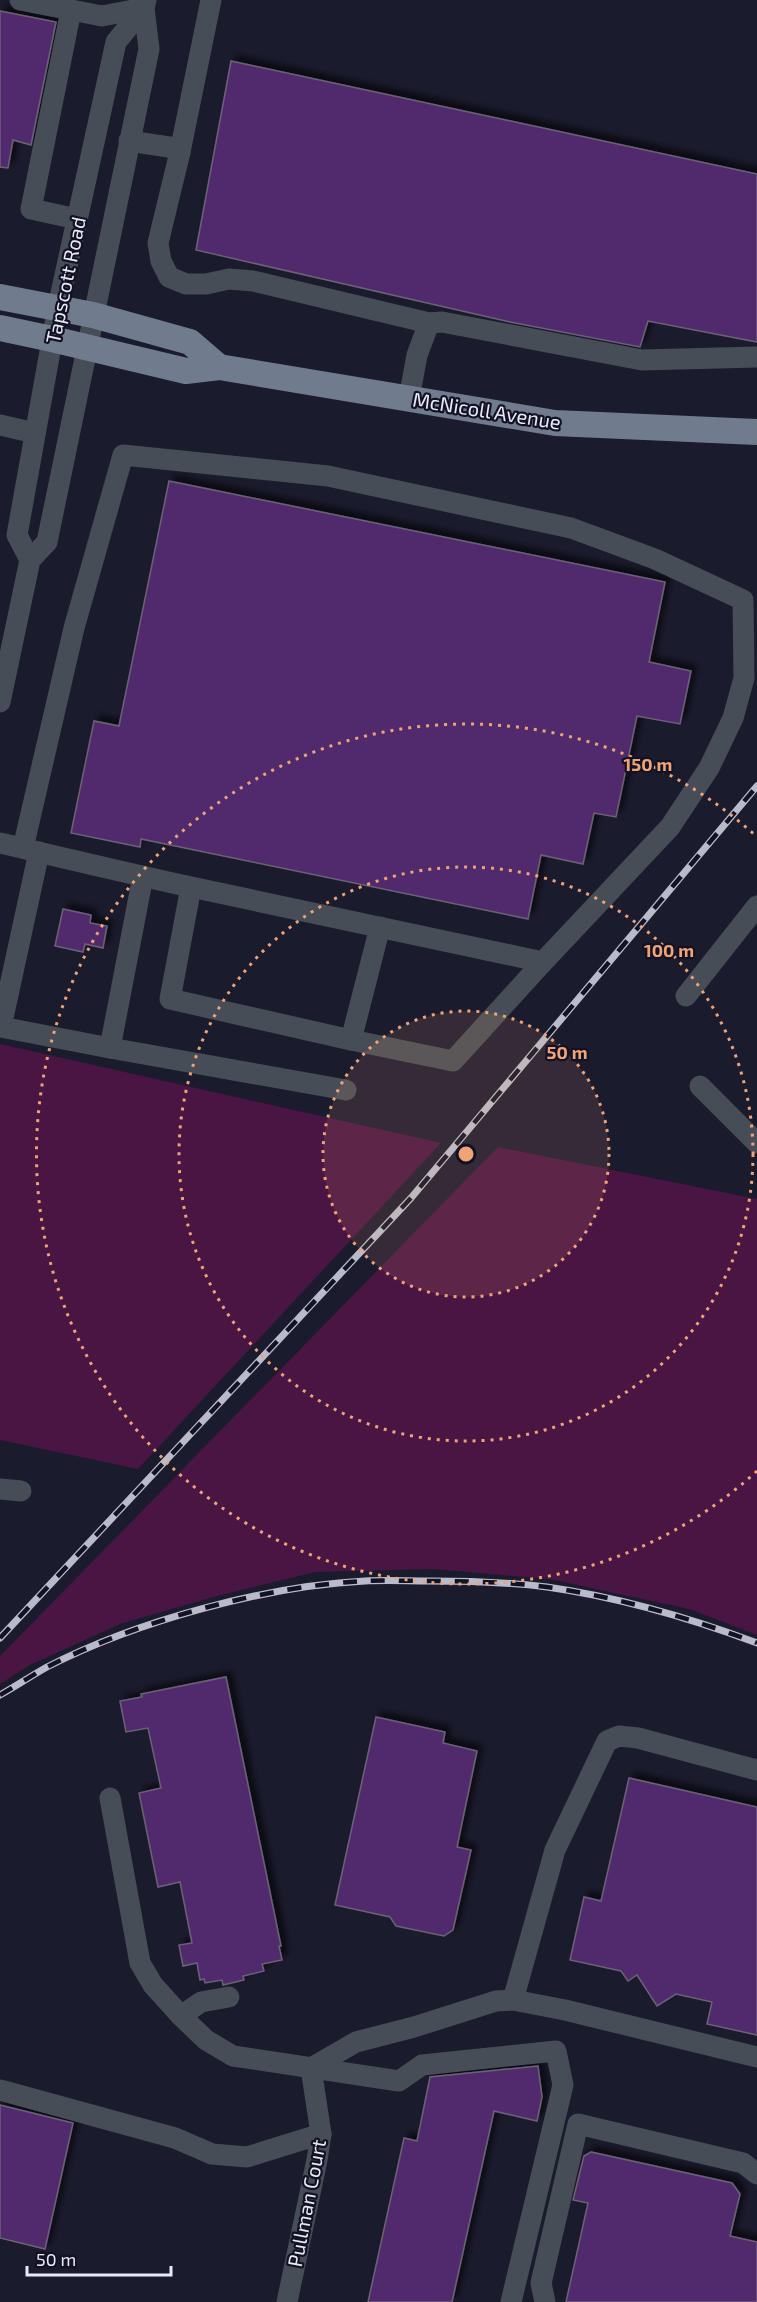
<svg xmlns="http://www.w3.org/2000/svg" width="757" height="2302" viewBox="0 0 757 2302" font-family="'Exo 2',sans-serif">
	<style>
		.green { fill: #491542 }
		.building { fill: #512b6d; stroke: #6c6177; stroke-width: 1.5; filter: url(#shadow) }
		.lines { fill: none; stroke-linecap: round; stroke-linejoin: round }
		.minor { stroke: #474d56; stroke-width: 21 }
		.major { stroke: #707c8e; stroke-width: 26 }
		.rail-casing { stroke: #babbca; stroke-width: 7 }
		.rail { stroke: #121224; stroke-width: 4.5; stroke-dasharray: 14; stroke-linecap: butt }
		.ring { fill: none; stroke: #efa377; stroke-width: 3; stroke-dasharray: 3 6 }
		.labels { text-anchor: middle; dominant-baseline: central; stroke-width: 4.5; stroke-linejoin: round; paint-order: stroke }
		.street-label { font-size: 20px; fill: #e9eaf8; stroke: #121224 }
		.centre { fill: #efa377; stroke: #121224; stroke-width: 3 }
		.ring-label { font-size: 18px; text-anchor: middle; font-weight: bold; fill: #efa377; stroke: #121224; stroke-width: 4.5; stroke-linejoin: round; paint-order: stroke }
	</style>
	<defs>
		<filter id="shadow"><feDropShadow dx="5.5" dy="-5.5" stdDeviation="3" flood-color="#0009"/></filter>
	</defs>
	<rect width="100%" height="100%" fill="#1b1b2e"/>
	<!-- green -->
	<g class="green">
		<path d="M0,1044L441,1143L138,1469L0,1440Z"/>
		<path d="M498,1147L757,1199V1635L689,1609L549,1579L433,1569L315,1572L217,1596L120,1624L30,1665L0,1684V1656Z"/>
	</g>
	<!-- building -->
	<g class="building">
		<path d="M0,11L56,22L31,145L13,140L8,168L0,167Z"/>
		<path d="M231,61L757,174V342L648,321L640,347L510,322L196,250Z"/>
		<path d="M169,481L665,582L649,662L691,671L680,724L637,716L616,817L594,813L583,864L541,855L528,919L141,839L140,847L71,833L94,721L119,726Z"/>
		<path d="M63,909L91,915L90,923L107,926L103,948L85,944L83,952L55,946Z"/>
		<path d="M226,1677L281,1946H279L282,1960L262,1964L264,1971L243,1976L244,1980L223,1985L222,1980L205,1983L204,1979L200,1980L197,1963L183,1966L179,1945L192,1943L180,1882L158,1887L139,1793L161,1788L148,1728L126,1732L120,1701L142,1697L141,1694Z"/>
		<path d="M376,1717L445,1732L443,1743L477,1751L457,1847L471,1850L453,1930L444,1936L396,1926L390,1917L335,1905Z"/>
		<path d="M629,1778L757,1807V2035L707,2024L712,2002L676,1994L657,2006L637,1975L628,1981L621,1971L570,1960L584,1897L601,1901Z"/>
		<path d="M538,2066L542,2097L537,2121L494,2111L452,2302H368L404,2138L417,2141L430,2077Z"/>
		<path d="M0,2105L73,2123L45,2249L0,2238Z"/>
		<path d="M591,2152L732,2183L740,2194L730,2236L757,2242V2302H566L588,2203L573,2200L584,2156Z"/>
	</g>
	<g class="lines">
		<!-- minor -->
		<g class="minor">
			<path d="M20,0L102,16L144,8"/>
			<path d="M71,10L31,209L77,219"/>
			<path d="M129,141L169,147L180,152L211,0"/>
			<path d="M180,152L158,243L161,261L169,277L186,284H206L229,279L253,281L429,323"/>
			<path d="M409,399L417,355L429,323L442,322L642,360L757,357"/>
			<path d="M0,425L35,433"/>
			<path d="M30,560L17,535L58,307L116,42L144,8"/>
			<path d="M0,702L30,560L47,542L149,49L144,8L146,0"/>
			<path d="M0,843C64,858 127,873 191,887L543,962L670,827L709,768L733,718L744,678L743,600L655,559L571,528L328,476L123,455L74,628L23,848"/>
			<path d="M39,852L1,1027L110,1048L143,876"/>
			<path d="M191,887L170,999L351,1040"/>
			<path d="M380,927L351,1040L453,1061L543,962"/>
			<path d="M686,996L757,906"/>
			<path d="M110,1048L346,1090"/>
			<path d="M700,1086L757,1143"/>
			<path d="M0,1489L21,1491"/>
			<path d="M110,1798L140,1963L153,1985L181,2016L206,2040L233,2056L399,2081L422,2065L556,2051L563,2085L511,2302"/>
			<path d="M513,2000L555,1850L607,1741L619,1736L638,1738L757,1770"/>
			<path d="M181,2016L201,2002L229,1997"/>
			<path d="M311,2068L356,2042L414,2027L496,2001L513,2000L565,2010L757,2057"/>
			<path d="M0,2090L175,2138L212,2154L247,2157L321,2134"/>
			<path d="M287,2302L317,2160L321,2134L311,2068"/>
			<path d="M545,2302L541,2283L578,2124L743,2163L757,2174"/>
		</g>
		<!-- major -->
		<g class="major">
			<path d="M0,297L93,315L190,342L219,367"/>
			<path d="M0,328L52,339L186,371L219,367L555,423L757,432"/>
		</g>
		<defs>
			<g id="rail">
				<path d="M0,1638L411,1198L757,786"/>
				<path d="M0,1695C16,1686 31,1676 47,1667C137,1621 265,1586 365,1581C386,1580 408,1581 429,1581C468,1581 507,1582 547,1587C618,1597 690,1618 757,1643"/>
			</g>
		</defs>
		<!-- rail casing -->
		<use href="#rail" class="rail-casing"/>
		<!-- rail -->
		<use href="#rail" class="rail"/>
	</g>
	<!-- distance rings -->
	<circle cx="466" cy="1154" r="143" fill="#efa377" fill-opacity=".12"/>
	<g class="ring">
		<circle cx="466" cy="1154" r="143"/>
		<circle cx="466" cy="1154" r="287"/>
		<path d="M757 1471A430 430 0 1 1 757 837"/>
	</g>
	<g class="labels">
		<!-- street labels -->
		<g class="street-label">
			<text transform="translate(65 280) rotate(-78)">Tapscott Road</text>
			<text transform="translate(487 410) rotate(9)">McNicoll Avenue</text>
			<text transform="translate(306 2203) rotate(-79)">Pullman Court</text>
		</g>
	</g>
	<circle cx="466" cy="1154" r="9" class="centre"/>
	<g class="ring-label">
		<text x="648" y="771">150 m</text>
		<text x="669" y="957">100 m</text>
		<text x="567" y="1059">50 m</text>
	</g>
	<!-- scale -->
	<path d="M27 2266v9h144v-9" fill="none" stroke="#e9eaf8" stroke-width="3"/>
	<text x="36" y="2266" font-size="18" fill="#e9eaf8" stroke="#121224" stroke-width="4.5" paint-order="stroke">50 m</text>
</svg>
